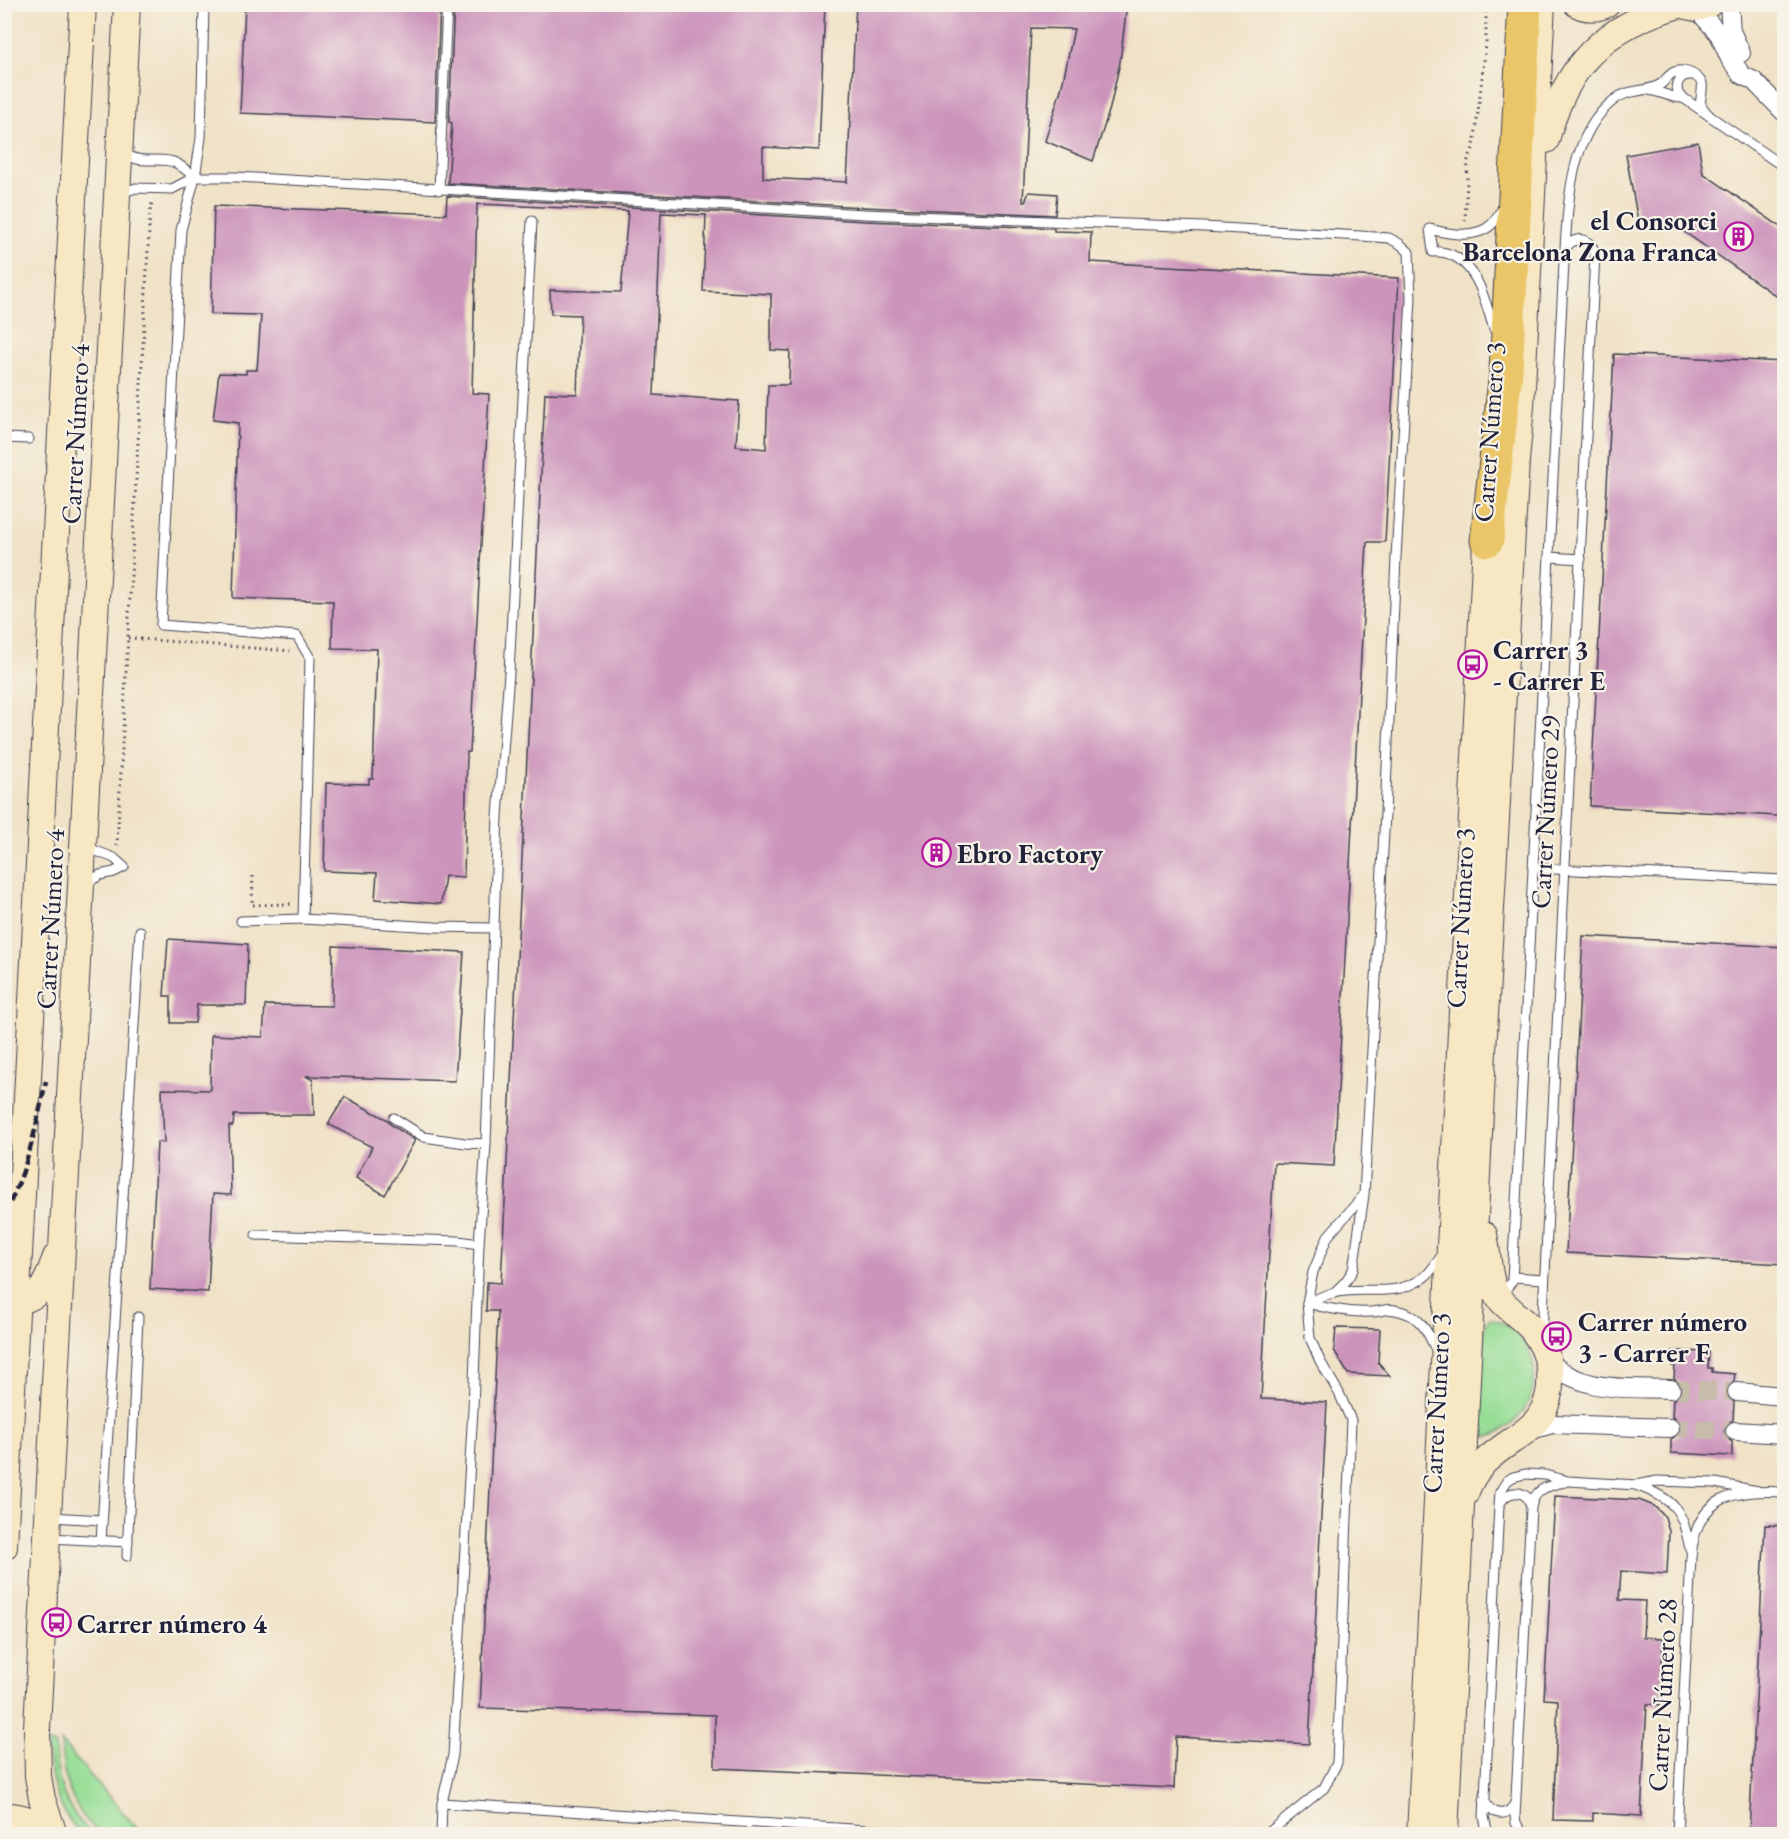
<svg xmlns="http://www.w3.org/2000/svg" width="1789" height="1839" viewBox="0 0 1789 1839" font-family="'EB Garamond',serif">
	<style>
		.green { fill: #99de97; stroke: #5e8069; stroke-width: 1.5 }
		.building { fill: #cc94bb; fill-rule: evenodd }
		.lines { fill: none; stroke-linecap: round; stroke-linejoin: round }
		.street-tunnel { stroke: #c7bcaa; stroke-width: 18; stroke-dasharray: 18 9; stroke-linecap: butt }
		.lane-casing { stroke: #413f50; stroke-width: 11 }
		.street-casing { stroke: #413f50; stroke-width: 20 }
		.secondary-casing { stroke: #413f50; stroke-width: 28 }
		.highway-casing { stroke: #413f50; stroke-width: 35 }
		.path { stroke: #413f50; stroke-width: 3; stroke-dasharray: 1.5 4.5; stroke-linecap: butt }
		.lane { stroke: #fff; stroke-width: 9 }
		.street { stroke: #fff; stroke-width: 18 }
		.secondary { stroke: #f7e8c3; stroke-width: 26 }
		.highway { stroke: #ebc669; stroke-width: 33 }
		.rail { stroke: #22223b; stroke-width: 4.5; stroke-dasharray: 9 4.5; stroke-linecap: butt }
		.labels { text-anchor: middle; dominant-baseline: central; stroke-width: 4.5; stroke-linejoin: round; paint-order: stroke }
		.poi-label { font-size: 27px; font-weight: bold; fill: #22223b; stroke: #f7f3e8; text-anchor: start }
		.street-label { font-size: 27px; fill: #22223b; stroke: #f7f3e8 }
	</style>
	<rect width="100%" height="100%" fill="#f7f3e8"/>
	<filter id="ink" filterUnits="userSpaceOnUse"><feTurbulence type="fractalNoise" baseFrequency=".0167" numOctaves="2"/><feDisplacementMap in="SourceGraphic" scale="12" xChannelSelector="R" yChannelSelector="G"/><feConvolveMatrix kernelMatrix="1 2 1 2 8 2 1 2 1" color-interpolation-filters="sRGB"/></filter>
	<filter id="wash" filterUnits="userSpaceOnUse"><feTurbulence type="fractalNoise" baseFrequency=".008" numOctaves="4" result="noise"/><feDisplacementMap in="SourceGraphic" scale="24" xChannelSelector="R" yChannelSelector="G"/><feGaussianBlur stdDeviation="1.35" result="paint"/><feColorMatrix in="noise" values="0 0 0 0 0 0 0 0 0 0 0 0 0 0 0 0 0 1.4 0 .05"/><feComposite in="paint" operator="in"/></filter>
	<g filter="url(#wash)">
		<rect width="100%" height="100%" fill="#f0e2c6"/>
		<!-- green -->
		<g class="green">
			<path d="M1489,1319C1496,1319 1501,1322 1506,1325C1553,1356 1538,1421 1488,1437L1483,1435L1479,1426L1484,1328Z"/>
			<path d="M61,1742L142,1834C131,1835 116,1837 105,1834C101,1834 97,1829 93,1827C69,1805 62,1774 61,1742Z"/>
			<path d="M47,1743L55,1744C55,1778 66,1813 93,1834H82C55,1810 50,1777 47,1743Z"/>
		</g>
		<g id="blocks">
			<!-- building -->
			<g class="building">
				<path d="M245,4H440L435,122L240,113Z"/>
				<path d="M454,4H825L819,150L763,147V178L847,182L856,4H1127L1120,62L1110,108L1093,161L1045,141L1062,86L1074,29L1031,28L1023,202H1025L1029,192L1057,194L1055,215L864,207L448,183L452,123L449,122Z"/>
				<path d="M1698,142L1703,173L1785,230V302L1670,222L1639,227L1626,155Z"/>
				<path d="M447,196L864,221L1054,228V231L1091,232L1090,262L1399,278L1385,542H1367L1334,1166L1274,1163L1261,1399L1327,1402L1309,1744L1176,1737L1174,1788L715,1768V1715L480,1708L498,1311H486L487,1282L501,1283L545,393L577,394L580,315L551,314L550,290L621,292L628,211L477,204L472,393L489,394L470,752H467L464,877L445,876L441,904L375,899L377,873L324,871L326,783L369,784V779H373L377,649L332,648L333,601L233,598L238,423L213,420L219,373L246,374V370H257L261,315L211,314L214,206L446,214ZM661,213L706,215L703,291L771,294V350L790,351L789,385H768L766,449L736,446L739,401L654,395Z"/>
				<path d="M1614,354L1785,362V700L1778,816L1590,806Z"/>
				<path d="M1583,936L1785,947V1264L1566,1253Z"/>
				<path d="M168,939L248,944L246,1005H197L195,1023H171V996H164Z"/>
				<path d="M333,946L464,952L455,1081L306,1076L313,1080L314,1115H234L233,1126H229L231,1195L213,1194L208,1292L150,1289L157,1142L164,1143L162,1089L210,1090L211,1035L263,1037L265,1005L332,1006Z"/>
				<path d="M345,1097L388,1120L390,1124L415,1140L385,1195L356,1178L372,1147L328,1124Z"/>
				<path d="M1336,1328L1380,1329L1378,1362L1390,1376L1348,1374L1334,1350Z"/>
				<path d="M1672,1351L1709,1352L1708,1368H1712V1372L1735,1374L1734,1381L1728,1385L1726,1392L1727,1397L1734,1402L1733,1420L1726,1424L1724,1431L1725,1437L1732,1442V1456L1671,1453V1439L1679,1434L1681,1429L1680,1422L1672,1417L1673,1400L1680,1395L1682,1389L1681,1383L1674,1379L1675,1366H1672Z"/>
				<path d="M1555,1496L1639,1500L1654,1506L1665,1517L1669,1531L1667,1574L1621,1571L1619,1600L1645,1601L1643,1637L1663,1638L1660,1705L1647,1704L1641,1816L1593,1813V1821L1553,1820L1558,1700L1544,1699Z"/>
				<path d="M1765,1525L1785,1526V1834H1749Z"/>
			</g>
		</g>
	</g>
	<g filter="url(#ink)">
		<use href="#blocks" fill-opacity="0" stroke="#413f50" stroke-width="1.5"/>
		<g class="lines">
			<!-- street-tunnel -->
			<g class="street-tunnel">
				<path d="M1671,1389L1737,1392"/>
				<path d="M1670,1428L1735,1431"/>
			</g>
			<defs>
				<g id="lane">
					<path d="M204,4L201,138L195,177L181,230L161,625L297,636L310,658L303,919"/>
					<path d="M1692,75C1680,74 1674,84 1679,95L1784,167"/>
					<path d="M1648,90C1660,91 1670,98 1682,98"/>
					<path d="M123,148C132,168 160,155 176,163C182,166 189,173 195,177"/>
					<path d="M439,190L447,4"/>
					<path d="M121,196L124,192L136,188L172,189L195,177H237L864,214L1204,227L1361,236L1389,238L1400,244L1409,252L1411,299L1396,557L1385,814L1364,1195L1353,1270L1346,1281L1334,1293"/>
					<path d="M1494,329C1485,302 1479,268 1452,255C1445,252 1440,251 1433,252L1430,229C1448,234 1477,239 1492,224C1495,221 1497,216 1500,212"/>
					<path d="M4,438L29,439"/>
					<path d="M1549,557L1581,559"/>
					<path d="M1533,868L1784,880"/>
					<path d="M84,885L100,875L114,872L124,867L114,858L86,847"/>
					<path d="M241,921L303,919L435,927L493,928"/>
					<path d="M394,1118L424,1137L465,1143L486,1144"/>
					<path d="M256,1235L459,1241L479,1244"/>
					<path d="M1512,1277L1544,1279"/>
					<path d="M1496,1288L1501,1290L1506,1289L1512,1281L1564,262C1568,209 1568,136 1614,100C1629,88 1647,93 1661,84C1665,81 1667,77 1671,74C1681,67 1696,73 1702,83C1704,100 1694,100 1709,115"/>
					<path d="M1307,1303C1328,1309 1350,1313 1372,1312C1379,1312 1388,1308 1395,1310C1420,1314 1427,1330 1436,1350"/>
					<path d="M1307,1303C1315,1300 1324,1295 1333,1293C1364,1285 1393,1299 1423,1278C1431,1273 1437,1261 1444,1253"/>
					<path d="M1542,1334L1595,254C1591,237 1573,234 1565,250"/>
					<path d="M1638,1486C1676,1500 1682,1510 1690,1549"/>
					<path d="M1500,1504C1505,1493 1517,1489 1527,1497L1531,1506"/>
					<path d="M51,1517L102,1520"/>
					<path d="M49,1538L128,1542"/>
					<path d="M101,1541L140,931"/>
					<path d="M127,1556L138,1317"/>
					<path d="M1484,1800C1491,1815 1507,1819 1515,1803"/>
					<path d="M442,1803L930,1834"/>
					<path d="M441,1834L442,1803L453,1755L473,1409L479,1244L486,1144L498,816L509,673L532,221"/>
					<path d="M1267,1834L1324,1788L1337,1763L1351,1420L1339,1393L1320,1361L1310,1338L1307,1303L1313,1272L1328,1236L1363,1196"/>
					<path d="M1488,1834L1484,1817L1499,1505L1500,1492L1507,1481L1513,1477L1525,1474L1545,1475L1568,1481L1637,1485L1657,1481L1715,1483L1758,1491"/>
					<path d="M1523,1834L1516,1823L1515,1816L1531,1508C1534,1488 1548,1486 1565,1482"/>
					<path d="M1677,1834L1691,1557C1696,1497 1732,1489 1784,1492"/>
				</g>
				<g id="street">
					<path d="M1729,4L1731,31L1741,53"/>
					<path d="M1696,8L1719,34L1730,59L1742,75L1754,81L1784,112"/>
					<path d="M1548,1360C1582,1394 1627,1387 1671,1389"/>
					<path d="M1737,1392L1784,1396"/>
					<path d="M1527,1431L1552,1424L1670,1428"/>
					<path d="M1735,1431L1784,1434"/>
				</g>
				<g id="secondary">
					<path d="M1577,4C1586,9 1597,9 1607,4"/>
					<path d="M1679,4L1696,8L1709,4"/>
					<path d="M1546,140C1566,64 1604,26 1679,5"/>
					<path d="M5,1306C44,1294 42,1294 56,1257"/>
					<path d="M1465,1494C1475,1467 1489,1456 1513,1440C1523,1433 1533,1427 1540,1416C1558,1388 1551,1350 1529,1326C1519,1316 1504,1306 1496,1294C1488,1280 1488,1252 1484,1235"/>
					<path d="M4,1547L83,4"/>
					<path d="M4,1816C24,1815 38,1823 53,1834"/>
					<path d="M54,1834L42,1799L38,1776L37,1728L127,4"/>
					<path d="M1420,1834L1487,523"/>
					<path d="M1445,1834L1483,1051L1516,461L1521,406L1542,4"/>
				</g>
				<path id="highway" d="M1487,540L1506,372L1525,4"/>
			</defs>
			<!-- lane casing -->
			<use href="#lane" class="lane-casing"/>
			<!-- street casing -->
			<use href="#street" class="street-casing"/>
			<!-- secondary casing -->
			<use href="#secondary" class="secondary-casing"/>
			<!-- highway casing -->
			<use href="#highway" class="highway-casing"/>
			<!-- path -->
			<g class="path">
				<path d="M1465,221L1468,160L1474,146L1486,44V4"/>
				<path d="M128,638L290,651"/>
				<path d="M117,846L150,211L153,200"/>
				<path d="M253,876L252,905L291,904"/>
			</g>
			<!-- lane -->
			<use href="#lane" class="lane"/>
			<!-- street -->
			<use href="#street" class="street"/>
			<!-- secondary -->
			<use href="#secondary" class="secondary"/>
			<!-- highway -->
			<use href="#highway" class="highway"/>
			<!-- rail -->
			<path class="rail" d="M4,1214C27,1173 36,1127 46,1081"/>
		</g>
	</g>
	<!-- icons -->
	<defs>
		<symbol id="building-ring" viewBox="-11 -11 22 22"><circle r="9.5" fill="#f7f3e8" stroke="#b5179e" stroke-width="1.5"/><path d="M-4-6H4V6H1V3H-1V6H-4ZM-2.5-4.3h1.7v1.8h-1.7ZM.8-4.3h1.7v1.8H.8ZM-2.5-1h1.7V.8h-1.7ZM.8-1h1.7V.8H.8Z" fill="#b5179e"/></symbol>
		<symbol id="bus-ring" viewBox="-11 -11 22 22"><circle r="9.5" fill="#f7f3e8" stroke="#b5179e" stroke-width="1.5"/><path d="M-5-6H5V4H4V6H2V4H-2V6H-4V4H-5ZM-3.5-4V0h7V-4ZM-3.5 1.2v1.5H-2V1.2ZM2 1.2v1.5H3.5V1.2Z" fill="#b5179e"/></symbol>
	</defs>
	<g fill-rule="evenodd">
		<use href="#building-ring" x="1722" y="220" width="33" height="33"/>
		<use href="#bus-ring" x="1456" y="648" width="33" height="33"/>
		<use href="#building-ring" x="920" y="836" width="33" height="33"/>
		<use href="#bus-ring" x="1540" y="1320" width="33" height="33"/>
		<use href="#bus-ring" x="40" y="1606" width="33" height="33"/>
	</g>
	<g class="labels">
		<!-- poi labels -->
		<g class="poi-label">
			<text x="1717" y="220" text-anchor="end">el Consorci<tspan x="1717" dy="31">Barcelona Zona Franca</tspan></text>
			<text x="1493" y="649">Carrer 3<tspan x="1493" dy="31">- Carrer E</tspan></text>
			<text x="957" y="853">Ebro Factory</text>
			<text x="1578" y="1321">Carrer número<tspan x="1578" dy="31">3 - Carrer F</tspan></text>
			<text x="77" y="1623">Carrer número 4</text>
		</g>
		<!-- street labels -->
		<g class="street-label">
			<text transform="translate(1489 432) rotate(-86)">Carrer Número 3</text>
			<text transform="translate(75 434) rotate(-87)">Carrer Número 4</text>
			<text transform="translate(1545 812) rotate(-87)">Carrer Número 29</text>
			<text transform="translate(1460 918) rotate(-87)">Carrer Número 3</text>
			<text transform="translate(50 919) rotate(-87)">Carrer Número 4</text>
			<text transform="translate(1436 1403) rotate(-87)">Carrer Número 3</text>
			<text transform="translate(1662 1695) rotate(-87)">Carrer Número 28</text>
		</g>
	</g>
	<!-- margin -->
	<rect width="1789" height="1839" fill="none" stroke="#f7f3e8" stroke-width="24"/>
</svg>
